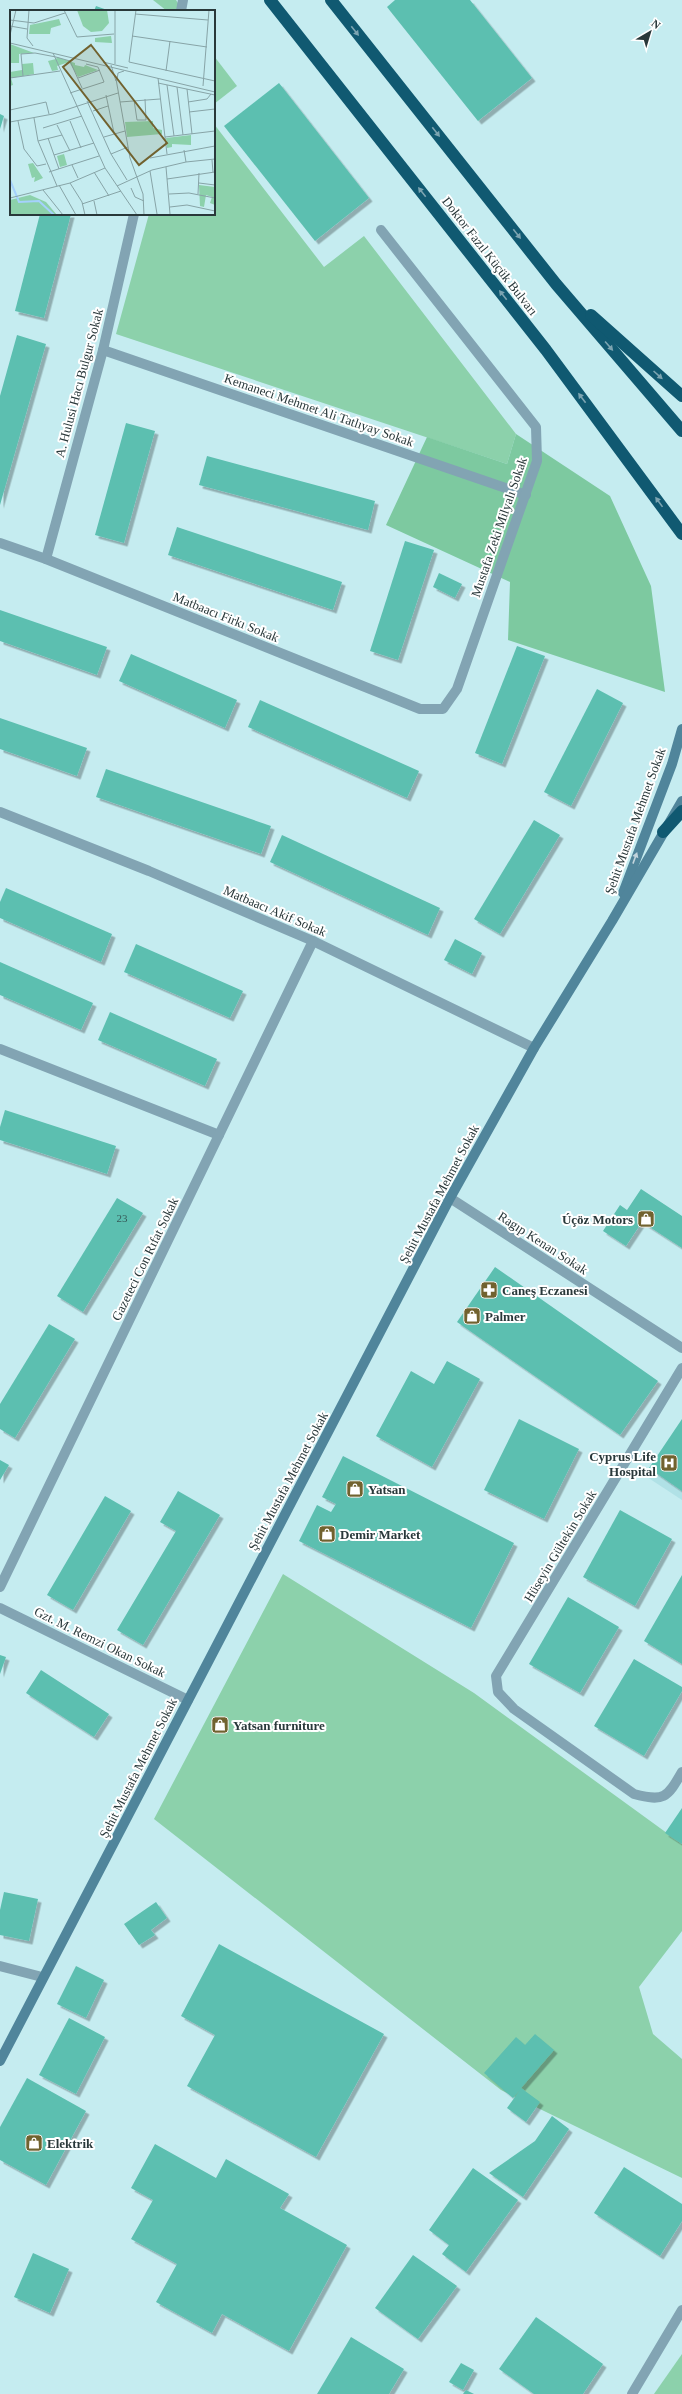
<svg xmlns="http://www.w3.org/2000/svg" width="682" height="2394" viewBox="0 0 682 2394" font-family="Georgia,serif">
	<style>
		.built { fill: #b0e1e6 }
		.green { fill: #8cd1ab }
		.forest { fill: #7dc9a0 }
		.building { fill: #5cbfb0; filter: url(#shadow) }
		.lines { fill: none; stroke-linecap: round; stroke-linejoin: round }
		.street { stroke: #82a4b3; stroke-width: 10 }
		.secondary { stroke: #50859b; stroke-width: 10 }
		.highway { stroke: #105971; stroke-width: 12 }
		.oneway { fill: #7ca4b1 }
		.oneway2 { fill: #c2d4dc }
		.labels { text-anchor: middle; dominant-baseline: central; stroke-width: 4; stroke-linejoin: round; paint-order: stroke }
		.number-label { font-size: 11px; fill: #365a58 }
		.street-label { font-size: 13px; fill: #29383a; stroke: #fff }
		.poi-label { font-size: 13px; font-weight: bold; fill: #29383a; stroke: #fff; text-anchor: start }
		.inset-river { fill: none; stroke: #a5d1fd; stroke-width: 2 }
		.inset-road { fill: none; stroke: #87a4a7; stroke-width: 1 }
		.view { fill: #71622f; fill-opacity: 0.15; stroke: #71622f; stroke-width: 2 }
		.inset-edge { fill: none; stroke: #29383a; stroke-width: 2 }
	</style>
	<defs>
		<filter id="shadow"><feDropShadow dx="3.5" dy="3.5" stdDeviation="0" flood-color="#0004"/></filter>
	</defs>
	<rect width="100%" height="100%" fill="#c5ecf0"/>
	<!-- built -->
	<path class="built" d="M682,1422V1500L647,1477Z"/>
	<!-- green -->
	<g class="green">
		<path d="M153,0H176L183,11H167Z"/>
		<path d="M214,56L237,86L214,104Z"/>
		<path d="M214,124L324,267L364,236L516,434L507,464L116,334L149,214H214Z"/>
		<path d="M283,1574L474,1693L682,1844V1931L639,1987L653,2034L682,2059V2178L501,2090L154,1819Z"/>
		<path d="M682,2354V2394H654Z"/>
	</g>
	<!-- forest -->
	<path class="forest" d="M516,434L610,496L651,586L665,692L508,640L510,582L386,525L427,437L507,464Z"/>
	<!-- building -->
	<g class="building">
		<path d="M395,0H470L532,78L478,121L387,7Z"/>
		<path d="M96,6L110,11H94Z"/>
		<path d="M279,83L369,198L315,241L224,126Z"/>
		<path d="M0,114L4,116L0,129Z"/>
		<path d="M40,214H71L44,318L15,311Z"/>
		<path d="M17,335L46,344L0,505V396Z"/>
		<path d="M126,423L155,431L124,543L95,535Z"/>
		<path d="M207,456L375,501L368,530L199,485Z"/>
		<path d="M177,527L342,582L333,610L168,555Z"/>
		<path d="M405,541L434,550L398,660L370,651Z"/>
		<path d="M439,573L462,584L455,598L433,587Z"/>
		<path d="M0,610L107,647L97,675L0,641Z"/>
		<path d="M517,646L545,656L502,764L475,753Z"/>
		<path d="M131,654L237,700L225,728L119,681Z"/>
		<path d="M597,689L623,703L571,806L544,792Z"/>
		<path d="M260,700L419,771L407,798L248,727Z"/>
		<path d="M0,718L87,748L77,776L0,749Z"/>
		<path d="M106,769L271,826L261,854L96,797Z"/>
		<path d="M534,820L560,835L500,934L474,919Z"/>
		<path d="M282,835L440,908L428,935L270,862Z"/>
		<path d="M6,888L112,934L101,962L0,918V902Z"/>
		<path d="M455,939L482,953L472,974L444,960Z"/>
		<path d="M136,944L243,991L230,1018L124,972Z"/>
		<path d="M0,962L93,1003L81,1030L0,995Z"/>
		<path d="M110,1012L217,1059L205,1086L98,1040Z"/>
		<path d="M5,1110L116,1146L107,1174L0,1140V1127Z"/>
		<path d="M641,1189L682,1216V1248L642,1222L626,1246L603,1231L620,1205L627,1210Z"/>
		<path d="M117,1198L143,1213L83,1312L57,1296Z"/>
		<path d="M495,1267L658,1381L620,1435L457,1322Z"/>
		<path d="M49,1324L75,1339L15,1438L0,1429V1404Z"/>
		<path d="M447,1361L480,1379L432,1467L376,1436L411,1371L434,1384Z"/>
		<path d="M519,1419L579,1449L544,1519L484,1490Z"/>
		<path d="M682,1419V1491L649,1468Z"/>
		<path d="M343,1456L514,1543L471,1628L299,1541L317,1505L331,1512L336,1504L322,1497Z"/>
		<path d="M0,1460L9,1465L0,1480Z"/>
		<path d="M178,1491L220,1515L143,1645L117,1630L176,1531L160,1522Z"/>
		<path d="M105,1496L131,1511L73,1610L47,1595Z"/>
		<path d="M620,1510L672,1539L635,1606L583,1577Z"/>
		<path d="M682,1575V1664L644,1641Z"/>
		<path d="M568,1597L619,1627L580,1693L529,1664Z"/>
		<path d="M0,1655L6,1657L0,1674Z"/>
		<path d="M634,1659L682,1687V1691L644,1756L594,1726Z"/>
		<path d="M41,1670L109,1714L94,1737L26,1693Z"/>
		<path d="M682,1808V1844L665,1833Z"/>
		<path d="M4,1892L38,1899L29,1941L0,1935V1910Z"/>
		<path d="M156,1902L167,1918L151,1930L155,1935L139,1945L124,1924Z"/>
		<path d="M219,1944L384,2034L316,2157L187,2086L215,2035L181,2016Z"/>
		<path d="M76,1966L104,1980L86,2018L57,2004Z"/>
		<path d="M69,2018L105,2037L76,2094L39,2075Z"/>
		<path d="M535,2034L554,2050L521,2088L540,2102L526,2122L507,2108L520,2090L513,2098L484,2073L516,2037L525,2045Z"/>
		<path d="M27,2078L86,2111L46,2185L0,2160V2127Z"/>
		<path d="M552,2116L569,2129L523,2197L489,2173L535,2141Z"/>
		<path d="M155,2144L216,2178L226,2159L289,2194L280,2208L347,2245L289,2351L222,2314L212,2333L156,2302L177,2264L131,2239L153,2200L131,2188Z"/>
		<path d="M624,2167L682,2204V2221L660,2256L594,2213Z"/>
		<path d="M473,2168L518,2200L466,2272L442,2254L449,2245L429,2230Z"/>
		<path d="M33,2253L69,2269L50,2313L14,2297Z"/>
		<path d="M413,2255L457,2286L418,2339L375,2308Z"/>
		<path d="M536,2317L603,2364L583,2394H534L499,2369Z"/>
		<path d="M351,2337L404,2369L389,2394H317Z"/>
		<path d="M461,2363L474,2370L463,2390L449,2382Z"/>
		<path d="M466,2390L474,2394H463Z"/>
	</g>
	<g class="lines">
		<!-- street -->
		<g class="street">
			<path d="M181,11L183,0"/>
			<path d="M103,350L526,495"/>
			<path d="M0,543L46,559L420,709H443L457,689L537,461L536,427L381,230"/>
			<path d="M46,559L103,350L134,214"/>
			<path d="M0,812L149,871L313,941L534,1048"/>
			<path d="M0,1049L219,1135"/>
			<path d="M450,1198L682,1348"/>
			<path d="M682,1368L496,1676L498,1692L514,1709L634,1794C664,1802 667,1798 682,1772"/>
			<path d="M0,1587L313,941"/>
			<path d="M0,1608L188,1700"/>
			<path d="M0,1966L42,1977"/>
			<path d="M632,2394L682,2310"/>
		</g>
		<!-- secondary -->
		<g class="secondary">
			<path d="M623,893L672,764L682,729"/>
			<path d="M0,2061L450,1198L534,1048L612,921L682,801"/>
		</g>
		<!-- highway -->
		<g class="highway">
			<path d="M270,0L546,350L682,534"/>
			<path d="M331,0L556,284L682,431"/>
			<path d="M591,315L682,396"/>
			<path d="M663,832L682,811"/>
		</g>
	</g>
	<!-- one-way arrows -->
	<defs><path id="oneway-solid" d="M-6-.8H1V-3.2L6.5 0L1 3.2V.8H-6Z"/></defs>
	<g class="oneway">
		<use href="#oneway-solid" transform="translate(355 31) rotate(52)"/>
		<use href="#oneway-solid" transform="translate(436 132) rotate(52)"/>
		<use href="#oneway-solid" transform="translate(422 192) rotate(-128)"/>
		<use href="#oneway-solid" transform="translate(517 234) rotate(52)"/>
		<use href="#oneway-solid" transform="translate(503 295) rotate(-128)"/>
		<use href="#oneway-solid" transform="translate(609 346) rotate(49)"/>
		<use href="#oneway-solid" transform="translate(658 375) rotate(42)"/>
		<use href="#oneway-solid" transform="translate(582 398) rotate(-127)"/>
		<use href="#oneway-solid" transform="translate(659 502) rotate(-126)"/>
	</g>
	<use class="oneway2" href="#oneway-solid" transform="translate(635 858) rotate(-70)"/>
	<!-- icons -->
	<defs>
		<symbol id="shop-square" viewBox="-11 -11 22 22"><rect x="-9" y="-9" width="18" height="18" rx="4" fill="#71622f" stroke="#fff"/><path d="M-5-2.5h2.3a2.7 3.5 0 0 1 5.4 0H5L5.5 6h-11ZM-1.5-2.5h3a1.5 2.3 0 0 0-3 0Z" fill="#fff"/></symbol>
		<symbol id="pharmacy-square" viewBox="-11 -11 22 22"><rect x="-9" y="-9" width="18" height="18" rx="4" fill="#71622f" stroke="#fff"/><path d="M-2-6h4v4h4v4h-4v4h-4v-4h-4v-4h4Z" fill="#fff"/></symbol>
		<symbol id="hospital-square" viewBox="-11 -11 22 22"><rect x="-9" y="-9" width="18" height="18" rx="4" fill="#71622f" stroke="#fff"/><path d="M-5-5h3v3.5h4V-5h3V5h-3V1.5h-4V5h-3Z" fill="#fff"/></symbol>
	</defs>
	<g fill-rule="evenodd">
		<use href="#shop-square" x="636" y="1209" width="20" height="20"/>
		<use href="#pharmacy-square" x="479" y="1280" width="20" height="20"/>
		<use href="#shop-square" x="462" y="1306" width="20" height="20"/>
		<use href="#hospital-square" x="659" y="1453" width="20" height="20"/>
		<use href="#shop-square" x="345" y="1479" width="20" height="20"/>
		<use href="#shop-square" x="317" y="1524" width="20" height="20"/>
		<use href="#shop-square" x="210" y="1715" width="20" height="20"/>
		<use href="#shop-square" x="24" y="2133" width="20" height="20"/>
	</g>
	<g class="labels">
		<!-- number labels -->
		<g class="number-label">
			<text x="122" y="1218">23</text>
		</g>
		<!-- street labels -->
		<g class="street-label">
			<text transform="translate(490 256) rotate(52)">Doktor Fazıl Küçük Bulvarı</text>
			<text transform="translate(79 383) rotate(-75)">A. Hulusi Hacı Bulgur Sokak</text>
			<text transform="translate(319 410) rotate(19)">Kemaneci Mehmet Ali Tatlıyay Sokak</text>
			<text transform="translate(499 527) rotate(-71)">Mustafa Zeki Milyalı Sokak</text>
			<text transform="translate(226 617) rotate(22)">Matbaacı Firkı Sokak</text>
			<text transform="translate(635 821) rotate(-70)">Şehit Mustafa Mehmet Sokak</text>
			<text transform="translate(275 911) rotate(23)">Matbaacı Akif Sokak</text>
			<text transform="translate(439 1194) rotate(-62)">Şehit Mustafa Mehmet Sokak</text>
			<text transform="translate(543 1243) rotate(33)">Ragıp Kenan Sokak</text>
			<text transform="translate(145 1259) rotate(-64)">Gazeteci Con Rıfat Sokak</text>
			<text transform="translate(288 1481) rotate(-62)">Şehit Mustafa Mehmet Sokak</text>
			<text transform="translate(560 1546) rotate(-59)">Hüseyin Gültekin Sokak</text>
			<text transform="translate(100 1642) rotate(26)">Gzt. M. Remzi Okan Sokak</text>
			<text transform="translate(138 1768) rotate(-63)">Şehit Mustafa Mehmet Sokak</text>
		</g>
		<!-- poi labels -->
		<g class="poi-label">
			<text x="633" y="1219" text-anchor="end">Úçöz Motors</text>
			<text x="502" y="1290">Caneş Eczanesi</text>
			<text x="485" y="1316">Palmer</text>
			<text x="656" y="1456" text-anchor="end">Cyprus Life<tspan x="656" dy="15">Hospital</tspan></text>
			<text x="368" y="1489">Yatsan</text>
			<text x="340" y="1534">Demir Market</text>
			<text x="233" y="1725">Yatsan furniture</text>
			<text x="47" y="2143">Elektrik</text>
		</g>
	</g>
	<!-- overview -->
	<g transform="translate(10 10)">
		<rect width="205" height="205" fill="#c5ecf0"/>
		<path d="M67,0H97L99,13L92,21L81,22L73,16ZM49,9L51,15L41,18L40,24H19L20,15ZM101,26L102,33L85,32V28ZM0,35V34L24,43L9,44V53H0ZM47,47L65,53V55L74,57L75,55L88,60L68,67L59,52L47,56L48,60L42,61L38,51L46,49ZM23,53L24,64L1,68L3,75L0,76V62L12,60V54ZM143,111V118L152,120V124L117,127L115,112ZM181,125V135L162,134V137L157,138L156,128ZM54,144L57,155L50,157L47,146ZM23,153L33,168L24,172L25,167L22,168L18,154ZM189,175L205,177V195L200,193L202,187L196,185L194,197L190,196ZM20,185L36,192L47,205H0V190Z" fill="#8cd1ab"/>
		<path class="inset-river" d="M0,170L9,192L29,191L44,205"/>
		<path class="inset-road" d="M19,0L17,28L23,36M54,0L67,27L104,24M126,0L119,52L205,71M125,4L198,10M0,10L24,13L55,3M0,16L17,19M0,25L6,0M122,26L197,37M0,33L205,82M43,43L95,158L127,205M93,52L118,58M105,54V0M101,55L106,71M156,61L160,31M13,66L11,44L25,43L46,47L60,51L72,78M0,68L50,61M68,68L90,60M148,68L157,144M106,69L120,148L133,184L134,205M107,70L108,63L114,61M148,73L205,85M157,75L164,126M193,76L199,0M167,77L173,125M177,79L182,124M60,83L94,72L88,57L76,54M96,85L104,123M124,90L127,110H136L135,89M77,91L101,144L117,170M110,92L150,89M178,92L197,89L201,84M0,100L36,92L39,104M83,101L98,96M179,102L205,99M24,108L28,131L47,176M8,111L14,139L27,156L36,154M60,111L71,138M0,112L43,104L108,83M47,115L60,141M33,118L72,106M94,127L115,121M155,127L205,121M38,128L49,159M28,131L52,125M174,140L176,152M101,144L118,137M44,145L84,133M140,148L205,136M202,150L203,162M62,155L68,168M156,157L160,204M140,161L147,204M39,162L89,146M84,162L99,186M157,169L205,162M60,173L72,192L75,205M189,173L205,175M49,175L66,205M107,176L142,160L176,152L205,149M121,178L125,187L134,191M33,180L53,205M159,184L179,183L205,188M188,184L189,163M0,188L60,173L95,158M84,191L87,205M72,194L111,181M160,197L177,195L205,201"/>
		<path class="view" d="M81,35L157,133L129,155L53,57Z"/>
		<rect width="205" height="205" class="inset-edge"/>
	</g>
	<!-- north arrow -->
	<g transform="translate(650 32) rotate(38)" stroke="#ffffff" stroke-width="3" paint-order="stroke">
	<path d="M0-3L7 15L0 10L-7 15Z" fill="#29383a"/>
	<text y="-6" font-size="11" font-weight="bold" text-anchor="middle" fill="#29383a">N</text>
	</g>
</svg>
